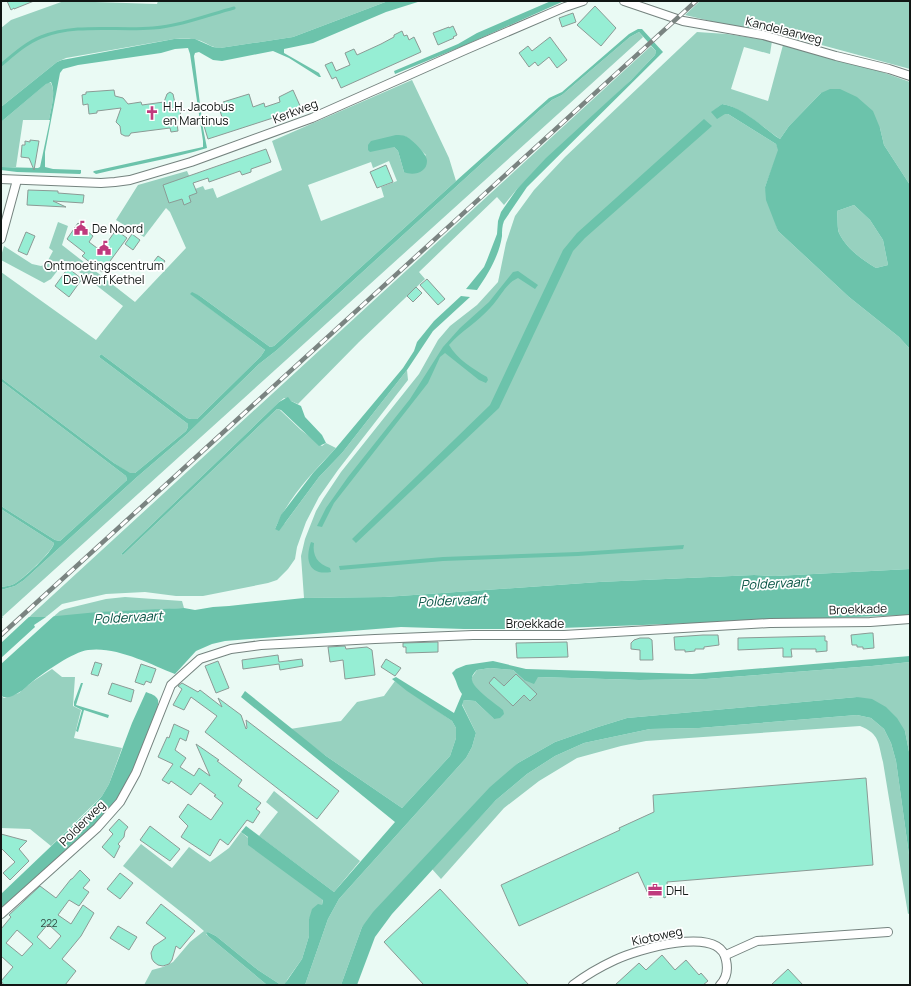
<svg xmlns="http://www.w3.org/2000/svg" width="911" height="986" viewBox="0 0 911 986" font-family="Manrope,sans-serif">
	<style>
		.green { fill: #97d1bf; fill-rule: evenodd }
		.water { fill: #6cc3ab; fill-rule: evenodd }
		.pier { fill: #eafaf4 }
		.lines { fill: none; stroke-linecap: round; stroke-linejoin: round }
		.stream { stroke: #6cc3ab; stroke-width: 3 }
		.building { fill: #96eed4; stroke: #8c9a95; fill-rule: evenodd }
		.minor-casing { stroke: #75837f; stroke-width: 10 }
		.minor { stroke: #fff; stroke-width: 8 }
		.rail-casing { stroke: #7a8481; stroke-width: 4.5 }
		.rail { stroke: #fff; stroke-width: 3; stroke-dasharray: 9; stroke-linecap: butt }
		.labels { text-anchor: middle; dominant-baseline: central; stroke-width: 3.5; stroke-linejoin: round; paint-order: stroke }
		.number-label { font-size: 10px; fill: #324c44 }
		.street-label { font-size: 12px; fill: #111614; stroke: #fff }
		.poi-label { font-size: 12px; fill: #111614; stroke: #fff; text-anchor: start }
		.water-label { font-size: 13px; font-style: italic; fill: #004f3f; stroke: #fff }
	</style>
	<rect width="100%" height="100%" fill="#eafaf4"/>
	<!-- green -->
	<g class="green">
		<path d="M64,1L157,4L158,1H388L293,37L220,48C213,48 208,44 201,41C192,38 184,39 174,39L66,58L57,62L1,107V28L11,20Z"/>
		<path d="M700,1H910V69L781,34L723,24L685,15Z"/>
		<path d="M639,32L643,37L642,38L2,617H1V590L15,586L24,580L137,477L187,434L259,364L277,350L540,110L552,100L562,95L630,37Z"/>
		<path d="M697,32L727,34L772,41L770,54L744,47L731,89L768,101L783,45L871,68L910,82V185L884,145L880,128L821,93L789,126L780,139C763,128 742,107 722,104L712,112L728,114L776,144L779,150L765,187L778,231L849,297L899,337L910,349V569L775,576L754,575L599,582L385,597L304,598L301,556L305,539L316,511L323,499L341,472L419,374L438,340L450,326L477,305L498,282L506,243L515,216L534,190L565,157Z"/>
		<path d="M651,46L656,51L655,55L631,80L517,189L504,205L497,197L419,272L425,279L359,342L298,404L284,398L279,402L121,554L123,555L277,409L280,410L301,430L322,446L326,443L336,448C313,472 288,498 275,529L285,523L319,477L342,453L407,370L408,380L338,470L319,497L306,522L297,547L295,559L288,569L277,580L268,583L203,596H176L145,592L106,594L62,604L46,617H29Z"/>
		<path d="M412,80L449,158L456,181L274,346L270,347L200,296L191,294L265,350L261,356L197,419H191L187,418L101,354L99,357L188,424V427L186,431L135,473L130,474L114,463L1,378V272L96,340L123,306L65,261L51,279L44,283L1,260V256L4,246L32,264L41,266L46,264L53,251L49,248L58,222L68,226L62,245L135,302L186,248L170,212L166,208L144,237L116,220L138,185L187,171L195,189L203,186L205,190L213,188L217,198L282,170L272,141ZM405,136L426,155L404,172L398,151L394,147H391ZM389,161L397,181L381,187L384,197L321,221L308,185L371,162L373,168Z"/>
		<path d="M48,82L51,83C56,92 51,109 49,120H23L16,167H1V122Z"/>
		<path d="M854,205L870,220L883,240L888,265L876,268C861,259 847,249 839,233C837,227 838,218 837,211Z"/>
		<path d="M1,381L126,476L127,480L60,541L55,540L1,506Z"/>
		<path d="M1,509L54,543C53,551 22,580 14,584C10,586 5,586 1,587Z"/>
		<path d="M125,597L182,601L184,608L53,617L60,611L65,609L106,599Z"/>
		<path d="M910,662V757L905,731L857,697L627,718L598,727L555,742L518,763L362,927L341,985H305L328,919L339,899L466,758L472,747L476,733L462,704L464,700L475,701L494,719L472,682V677L477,670L490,668L513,670L524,680L538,677L639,680L706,679L872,666Z"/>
		<path d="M52,669L62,677H75L73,706L81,710L74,738L122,748L109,784L102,796L51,846L30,829L1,828V696L4,698L19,693L32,682Z"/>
		<path d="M395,681L452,721L456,728V738L450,756L402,808L326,756L290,729L341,721L357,702L384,696Z"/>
		<path d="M857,715L871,718L884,729L891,743L896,761L910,862V913L908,914L883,762C878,743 880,734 860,726L646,741L621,746L577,758L539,781L504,808L441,879L432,869L496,800L527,774L555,756L584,743L650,729L699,728Z"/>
		<path d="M274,791L360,861L334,892L259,836L278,812L266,802Z"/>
		<path d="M241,832L323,899L322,905L309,919V936L302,959L287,980L286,984L281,985L258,970L216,936L208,932L206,934L208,936L267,985H144L152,970L163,967L173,962L190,942L204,931L190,919L123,866L141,844L172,868L189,847L210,862L229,848Z"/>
	</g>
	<!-- water -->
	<g class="water">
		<path d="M388,1H421L386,12L313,43L284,49V53L319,73L321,77H319L289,58L273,51L222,61L213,60L199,52L195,53L194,56L203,128L207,148C170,159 133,165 96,174L93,172L94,171L203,147V141L190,54L188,48L175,49L161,53L78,65L63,69L60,73L45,152V167L53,169L81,170V173L80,174L17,172L1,170V167L38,168L40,167L50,120H49C51,109 56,92 51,82L46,84L1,122V107L57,62L62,60L174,39H195L213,47L220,48L293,37Z"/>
		<path d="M551,1H564L463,46L395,74L394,71L458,44L477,33Z"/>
		<path d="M638,29H642L663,52L527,187L504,221C502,226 502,231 502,236C499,256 488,274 477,290L466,289L484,267L487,260L497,234L498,221L501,212L517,189L546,158L631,80L655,55L656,51L639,32L630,37L562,95L552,100L540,110L277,350L259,364L187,434L137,477L24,580L15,586L1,590V587C5,586 10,586 14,584C22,580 53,552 54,543L1,509V506L55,540L60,541L127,480L126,476L1,381V378L114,463L130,473H135L186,431L188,427V424L99,357L101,354L187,418L191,419H197L261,356L265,350L190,294L192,292L200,296L270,347L274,346L456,181L549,98L562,92L629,34Z"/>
		<path d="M830,89H840L857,97L873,111L880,128L884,145L910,185V349L899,337L849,297L778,231L766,200L765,187L778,150L776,144L728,114H725L717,119L711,112L722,104C743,107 763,128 780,139L789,126L821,93ZM854,205L870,220L883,240L888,265L876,268C861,259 847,249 839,233C837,228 838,218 837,211Z"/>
		<path d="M704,119L712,126L585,238L573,251L499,408L356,543L352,539L490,405L563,250L577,233Z"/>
		<path d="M396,135C399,135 403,135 405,136C411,138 428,155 427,161C427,173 413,176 404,172L398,151L394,147L370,152L368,150V145L371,141Z"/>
		<path d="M518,271L538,285L535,289L518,278C506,283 500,298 491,307C478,322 461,331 449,345C457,359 473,369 487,377L488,380L486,383L479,380L445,353L440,357L428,383L334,503L322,527L317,526L326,508L348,477L410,399L443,347L460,328L489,302L513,272Z"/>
		<path d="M461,296L470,297L433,331L407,370L342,453L319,477L279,531L275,529L281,515L313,473L336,448L403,368L414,351L417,342L434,321Z"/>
		<path d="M288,397L291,401L301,406L305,417L322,435L326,443L319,446L281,410L277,409L123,555L121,554L279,402Z"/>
		<path d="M311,542L314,543C312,556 318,564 330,568L331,572C308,576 305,559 311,542Z"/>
		<path d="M684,545L683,549L578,556L443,561L340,570L339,566L443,557L578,552Z"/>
		<path d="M910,569V615L534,629H464L401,627L225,641L212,644L196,651L175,674C150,664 116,646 88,650C73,652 45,672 32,682C28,685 24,690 18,693C13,696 7,699 1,696V617H46L98,612L184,608L195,610L213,607L229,606L304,598L385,597L599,582L754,575L775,576Z"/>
		<path d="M910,656V662L872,666L706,679L639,680L538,677L534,684L524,680L513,670L490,668L477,670C475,672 472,675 472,678C470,687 496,704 503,710L504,714L500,718L494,719L475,701L464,700L462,705L476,733L472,747L466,758L339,899L328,919L305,985H284L302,959L309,936V919L312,909L318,904L322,905L323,900L248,845V837L241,832L246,826L334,892L395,822L241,697L245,691L326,756L402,808L450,756L456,738V728L452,721L407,691L392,679L396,677L454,713L462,694C457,687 457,681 452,673L456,669L466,665L493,661L526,669L692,674Z"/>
		<path d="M81,683H83L76,705L109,715L108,718L84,710L78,732L76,731L82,710L74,706V702Z"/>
		<path d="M146,692C151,694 156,695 158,700C161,712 128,781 120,794C113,805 106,814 98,823L1,908V894L88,811L102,796L109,784L132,723Z"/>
		<path d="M857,697L872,699L886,707L897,718L905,731L910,757V862L896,761L891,743L884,729L871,718L857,715L699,728L650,729L584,743L555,756L527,774L496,800L392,914L375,937L357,985H341L362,927L373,912L490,787L518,763L555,742L598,727L627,718Z"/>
		<path d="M208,932L216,936L258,970L281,985H267L208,936L206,933Z"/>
	</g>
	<!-- pier -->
	<g class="pier">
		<path d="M5,615H31L1,643V619Z"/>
		<path d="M49,615H55L1,664V658L35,627L34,625Z"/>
	</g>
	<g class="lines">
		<!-- stream -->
		<path class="stream" d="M1,65C13,55 26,43 41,37C77,23 116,31 153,28C180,26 208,15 234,8"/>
	</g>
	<!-- building -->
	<g class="building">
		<path d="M7,1H34L14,9V8L11,10Z"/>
		<path d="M595,6L616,28L601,46L577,25Z"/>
		<path d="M573,13L576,22L562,27L559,18Z"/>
		<path d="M453,26L457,35L453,37L454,38L438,45L433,33L449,27V28Z"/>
		<path d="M402,31L404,36L407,35L409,40L414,37L421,52L341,88L336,77L332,79L325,65L332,62L336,71L350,65L345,53L354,49L357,55L381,44L394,37V35Z"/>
		<path d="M550,37L567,60L557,68L549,57L538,66L535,62L529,67L519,53L528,46L532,51Z"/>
		<path d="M114,90L115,96L123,98L128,104L141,102L142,105L164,102L167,94L170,92L173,94L176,108L179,110L181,112L177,123L178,131L171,132L170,128L131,133L129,136H125L121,134L120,126L116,122L121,108L97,111V113L89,114L88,104L83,105L82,95L86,94V92Z"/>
		<path d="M293,90L301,108L279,116L208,139L204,126L223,120L220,111L225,109L223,102L249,94L253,107L264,103L265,107L280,102L279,97Z"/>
		<path d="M30,140L39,141L34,170L29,158L21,157L22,145H25V141L30,142Z"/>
		<path d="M266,149L271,162L251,169V172L242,175L240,171L209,182L208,178L193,183L197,193L189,196L191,202L184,205L182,199L169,203L163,185Z"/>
		<path d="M386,165L393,182L377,188L370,172Z"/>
		<path d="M28,190L58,191V193L84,195L83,203L53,201L66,207L27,205Z"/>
		<path d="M78,223L93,236L89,242L101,251L116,230L127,238L102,272L82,256L85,253L67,239Z"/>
		<path d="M26,232L35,236L27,255L18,251Z"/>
		<path d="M132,234L140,240L133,250L125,244Z"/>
		<path d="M158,256L165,261L158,271L151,265Z"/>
		<path d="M68,268L82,279L69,297L55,286Z"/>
		<path d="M427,279L445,299L438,305L420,285Z"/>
		<path d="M416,287L422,293L413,302L407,296Z"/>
		<path d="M870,633H873L874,648L863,649V647H857V645H852L851,635Z"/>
		<path d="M703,635H718L719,645L704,647V649H695V651L685,652V650H675L674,637Z"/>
		<path d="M825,636V641H827V651L816,652V649H791L792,657H783V648L738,650V638Z"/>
		<path d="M640,638H649L652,640L653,660H640V650L631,649V643L634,640Z"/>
		<path d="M438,642V652L406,653V647H403V643Z"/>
		<path d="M567,642L568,657L517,658L516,643Z"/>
		<path d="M345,646L346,649L367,647L372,650L375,675L345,679L343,660L330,662L328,647Z"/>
		<path d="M278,655L279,662L302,659L303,666L280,670L279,664L243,669L242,660Z"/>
		<path d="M386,659L401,668L395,676L381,667Z"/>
		<path d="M218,661L229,688L216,693L205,666Z"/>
		<path d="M95,662L102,664L98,676L91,674Z"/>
		<path d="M141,664L156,669L151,683L146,681L144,685L135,682Z"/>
		<path d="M516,674L537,694L530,701L524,695L513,706L489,683L494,677L504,686Z"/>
		<path d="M112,683L134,690L131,702L108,694Z"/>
		<path d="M182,683L198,692L200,690L222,707L218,698L241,715L246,729L247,728L246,720L339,791L317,819L205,732L217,716L191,697L184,710L173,705L182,689L178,686Z"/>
		<path d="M174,724L189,731L186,741L180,738L175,750L186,758L180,767L194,776L199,768L210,776L196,744L219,760L217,761L242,780L238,786L261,803L256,809L260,812L253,823L247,820L228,845L220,839L210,856L181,837L188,826L179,817L188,804L211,820L223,803L214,796L216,795L200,783L191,795L171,781L169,784L162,780L173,764L158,757L167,737L169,738Z"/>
		<path d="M866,778L873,865L667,882L668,893L665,898L658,894L650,898L638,872L519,926L501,885L620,830L619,828L654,812L653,795Z"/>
		<path d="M119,819L128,827L125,831L124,837L118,844L120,846L114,858L102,847L113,834L109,830Z"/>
		<path d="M150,826L180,849L170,861L140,840Z"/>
		<path d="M1,834L27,841L19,849L29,861L10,880L3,873L15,862L1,848Z"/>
		<path d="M80,870L90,880L83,888L89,892L79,906L69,900L58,915L71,924L83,905L94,913L81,936L62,959L76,971L65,985H4L1,981L13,967L1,956V929L11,917L9,915L40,886L56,898L71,879H72ZM48,924L61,936L50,949L37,937ZM17,930L33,944L22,956L6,943Z"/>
		<path d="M120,873L133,883L120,899L107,889Z"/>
		<path d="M440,889L529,985H424L384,942Z"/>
		<path d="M161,904L195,931L180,949L176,946L172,960L169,964L163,966L158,965L154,962L152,959L151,953L154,946L166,938L146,923Z"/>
		<path d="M118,926L137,937L129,950L110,938Z"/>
		<path d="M662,955L675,970L686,960L699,975L701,973L708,981L703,985H615L639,963L646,970Z"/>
		<path d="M788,969L803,985H771Z"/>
	</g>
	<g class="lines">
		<defs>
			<g id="minor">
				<path d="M624,1L683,21L763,35L836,56L889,69L910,76"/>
				<path d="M1,179L101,183L115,182L130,180L191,162L312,118L465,50L565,7L583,1"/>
				<path d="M1,239L17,180"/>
				<path d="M1,914L97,828L120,802L136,773L171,685L200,659L231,649L261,645L375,639L473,635H564L770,623L870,622L910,619"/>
				<path d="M726,955L757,941L888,932"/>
				<path d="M573,985C586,975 600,967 615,960C636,950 720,924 726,960C728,969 727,978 720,985"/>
			</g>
		</defs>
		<!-- minor casing -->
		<use href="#minor" class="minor-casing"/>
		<!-- minor -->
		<use href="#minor" class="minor"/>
		<defs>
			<path id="rail" d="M1,635L696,1"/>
		</defs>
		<!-- rail casing -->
		<use href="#rail" class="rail-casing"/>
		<!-- rail -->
		<use href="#rail" class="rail"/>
	</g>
	<!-- icons -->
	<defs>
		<symbol id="church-bare" viewBox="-9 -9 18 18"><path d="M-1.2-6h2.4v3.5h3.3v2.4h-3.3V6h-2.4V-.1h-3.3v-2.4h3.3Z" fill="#bf3a7d" stroke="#fff" stroke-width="2.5" paint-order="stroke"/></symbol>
		<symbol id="civic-bare" viewBox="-9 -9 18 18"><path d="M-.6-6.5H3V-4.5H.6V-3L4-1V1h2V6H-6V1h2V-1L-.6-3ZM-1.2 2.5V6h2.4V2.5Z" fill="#bf3a7d" stroke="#fff" stroke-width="2.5" paint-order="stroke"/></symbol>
		<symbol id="office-bare" viewBox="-9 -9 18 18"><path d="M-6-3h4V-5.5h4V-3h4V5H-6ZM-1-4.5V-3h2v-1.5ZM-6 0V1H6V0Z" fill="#bf3a7d" stroke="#fff" stroke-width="2.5" paint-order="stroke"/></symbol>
	</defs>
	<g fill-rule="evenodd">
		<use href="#church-bare" x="142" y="103" width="20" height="20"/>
		<use href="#civic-bare" x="71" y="218" width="20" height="20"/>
		<use href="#civic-bare" x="94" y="238" width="20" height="20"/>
		<use href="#office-bare" x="645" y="880" width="20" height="20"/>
	</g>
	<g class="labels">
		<!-- number labels -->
		<g class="number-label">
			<text x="49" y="923">222</text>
		</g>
		<!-- street labels -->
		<g class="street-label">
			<text transform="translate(784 30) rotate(14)">Kandelaarweg</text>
			<text transform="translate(295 111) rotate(-21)">Kerkweg</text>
			<text transform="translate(858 609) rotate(-2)">Broekkade</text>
			<text x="535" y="623">Broekkade</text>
			<text transform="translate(82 823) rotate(-45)">Polderweg</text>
			<text transform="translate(657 936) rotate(-12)">Kiotoweg</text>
		</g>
		<!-- poi labels -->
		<g class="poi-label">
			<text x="163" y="106">H.H. Jacobus<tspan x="163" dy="14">en Martinus</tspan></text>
			<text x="92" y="228">De Noord</text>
			<text x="104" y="265" text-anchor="middle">Ontmoetingscentrum<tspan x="104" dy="14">De Werf Kethel</tspan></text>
			<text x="666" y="890">DHL</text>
		</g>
		<!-- water labels -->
		<g class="water-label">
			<text transform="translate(775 583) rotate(-3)">Poldervaart</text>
			<text transform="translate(452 600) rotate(-3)">Poldervaart</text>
			<text transform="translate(128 617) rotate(-3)">Poldervaart</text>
		</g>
	</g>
	<!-- border -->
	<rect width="911" height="986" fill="none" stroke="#111614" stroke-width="4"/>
</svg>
